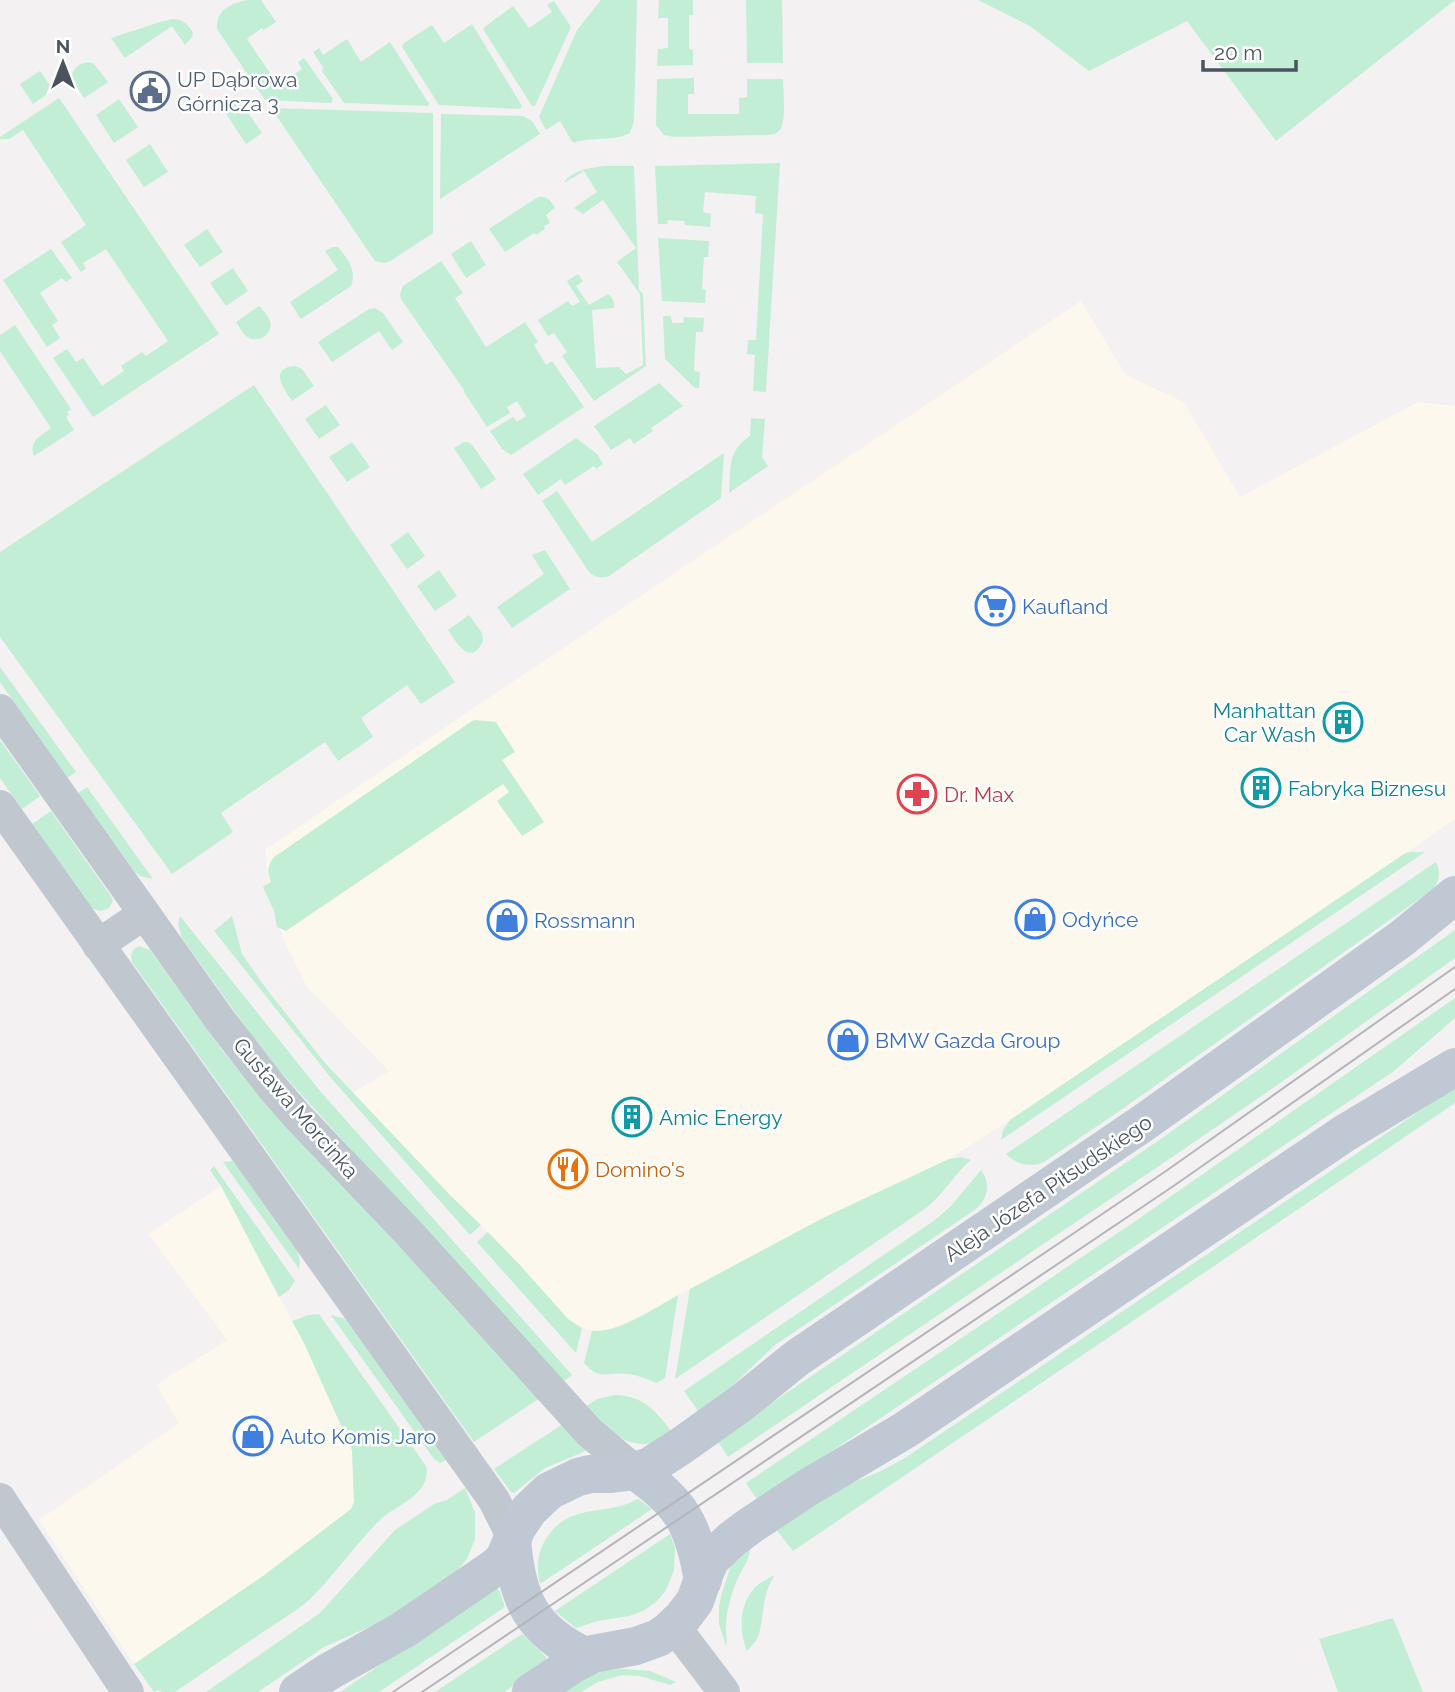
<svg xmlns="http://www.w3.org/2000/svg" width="1455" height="1692" viewBox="0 0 1455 1692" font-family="Raleway,sans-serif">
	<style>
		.commercial { fill: #fcf8ed }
		.green { fill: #c2eed6 }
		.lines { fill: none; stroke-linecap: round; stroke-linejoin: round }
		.street { stroke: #c0c7cf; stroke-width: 32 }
		.secondary { stroke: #c0c8d3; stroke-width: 38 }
		.tram { stroke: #b3b6bb; stroke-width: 2 }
		.labels { text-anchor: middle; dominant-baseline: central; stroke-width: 5; stroke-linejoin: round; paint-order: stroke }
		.service-label { font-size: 21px; fill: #4e5e75; stroke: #fff; text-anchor: start }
		.shop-label { font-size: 21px; fill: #366cbe; stroke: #fff; text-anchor: start }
		.culture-label { font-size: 21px; fill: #0d838f; stroke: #fff; text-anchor: start }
		.health-label { font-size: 21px; fill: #be3a42; stroke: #fff; text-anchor: start }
		.street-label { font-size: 21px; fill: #4a535e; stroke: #fff }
		.food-label { font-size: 21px; fill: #c56008; stroke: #fff; text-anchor: start }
	</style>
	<rect width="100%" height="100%" fill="#f3f1f1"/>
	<!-- commercial -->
	<g class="commercial">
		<path d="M1081,301L1126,375L1184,402L1240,497L1418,402L1455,406V819L1346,895L1010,1120L949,1159L825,1217L617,1328L611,1330L596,1332L577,1326L568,1319L519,1264L450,1195L352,1093L389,1071L307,987L284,941L271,903L265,850L472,709Z"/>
		<path d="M221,1186L304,1343L352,1450L354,1502L351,1509L345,1515L263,1576L134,1664L39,1520L179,1423L156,1385L227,1340L148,1234Z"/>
	</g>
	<!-- green -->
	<g class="green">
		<path d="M247,0H261L276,22L264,30L262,28L247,39L278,85L302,69L298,62L304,58L333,99L331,103L265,100L217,29C216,10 230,4 247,0Z"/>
		<path d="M601,0H637L634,121L630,133C613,142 592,136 573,143L560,121L546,130L539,117L577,30Z"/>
		<path d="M659,0H693V15H689V49L693,50V65L657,66L658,49L668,48V18H658Z"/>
		<path d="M746,0H782L783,63H747Z"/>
		<path d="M978,0H1455L1276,141L1187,21L1089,71L1030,26Z"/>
		<path d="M554,1L571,27L535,106H532L483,29L487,25L513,6L529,28L552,12L547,5Z"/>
		<path d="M173,19C184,20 188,24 193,33L192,37L185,45L172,26L125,58L111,38L160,22Z"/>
		<path d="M472,24L522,106L520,109L439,105L402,47L404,43L432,25L444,43Z"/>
		<path d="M347,39L361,62L390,42L429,104L428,106L344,103L322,71L323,67L313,52L319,48L323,55Z"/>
		<path d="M89,62L94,64L108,82L84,98L71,78C73,68 79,63 89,62Z"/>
		<path d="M40,71L53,90L33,104L20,84Z"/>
		<path d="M694,78V94H688V114H739V98L747,97V79H783C783,91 787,123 779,131C775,135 772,134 768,135L674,137L664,135L656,125L657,79Z"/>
		<path d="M59,98L219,334L93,417L53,358L67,349L76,362L83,358L102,386L124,371L121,366L142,352L146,356L168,341L106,249L83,263L86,268L81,272L61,242L86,225L23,130L9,139H0V137Z"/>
		<path d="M238,98L262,133L246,144L223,109Z"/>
		<path d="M119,99L138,127L114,143L96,115Z"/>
		<path d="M271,108L433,113V233L392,260L385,263L375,261Z"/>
		<path d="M441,114L523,116L532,121L540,134L440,199Z"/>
		<path d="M150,144L168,172L144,187L126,160Z"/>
		<path d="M780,163L766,392L753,391L755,355L747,354L748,340H756L763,214L755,213L756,196L705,192L703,212L711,214L710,227L685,225L684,221L668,220L667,224H658L655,166Z"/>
		<path d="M604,166H634L639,290L643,294L646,366L594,401L562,356L567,352L554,333L548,336L538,320L568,301L572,306L580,302L567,281L578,274L583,281L576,286L589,305L608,294C612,297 615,302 614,308L592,310L596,368L619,367L626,374L643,365L640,294L617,262L636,248L603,200L583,214L574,208L597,192L584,171L564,183C572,170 589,168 604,166Z"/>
		<path d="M538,197C547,196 551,201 555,208L546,215L550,223L544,226L545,229L536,235L534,233L505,252L489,229Z"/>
		<path d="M207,229L223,252L200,267L184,245Z"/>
		<path d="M658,238L709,241L708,257H704L702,289L706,290L705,303L662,301Z"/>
		<path d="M471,241L486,265L466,278L451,254Z"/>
		<path d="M333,247H338C348,259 357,271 351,286L301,319L290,302L338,270L325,251Z"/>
		<path d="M51,249L72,278L66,282L62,278L40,293L58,321L52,325L60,338L47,347L3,280Z"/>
		<path d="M441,261L463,293L455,298L486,347L525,322L538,342L534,345L546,365L552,361L584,407L511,455L502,449L490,431L513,417L517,422L526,416L517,401L507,407L510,413L487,427L464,392V390L401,299L400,294L403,286Z"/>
		<path d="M233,268L248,291L226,306L210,283Z"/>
		<path d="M259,306C263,310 268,315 270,321C274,334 258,344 247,337C242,333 239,326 236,322Z"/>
		<path d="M375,308L383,313L403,342L392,350L379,331L332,362L318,342L369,309Z"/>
		<path d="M663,316H671L672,323H683L684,317L704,318L703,332H696L694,371L700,372L699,388H695L665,359Z"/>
		<path d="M15,325L71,409L67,412L69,415L66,417L74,430L34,456C28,441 41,436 51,428L0,351V335Z"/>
		<path d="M295,366L302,369L314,386L292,401C284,389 268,368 295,366Z"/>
		<path d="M659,383L683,406L651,428L653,431L634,444L630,438L611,450L594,426Z"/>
		<path d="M254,385L455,682L421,704L407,685L361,718L373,737L338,761L325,742L221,813L233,832L172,874L0,637V552Z"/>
		<path d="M326,405L340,425L319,439L305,419Z"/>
		<path d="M751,418L765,419L762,457L768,466L729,493C731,468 727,451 750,436Z"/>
		<path d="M576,438L597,454L603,464L596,469L594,466L565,485L561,479L538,495L523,474Z"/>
		<path d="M352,442L370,467L347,482L329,457Z"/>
		<path d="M464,442H468L473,446L496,479L481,489L454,448Z"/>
		<path d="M724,453L721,498L609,576C601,579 595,577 589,572L542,501L557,491L592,542Z"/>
		<path d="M408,532L425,556L407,569L390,545Z"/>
		<path d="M545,550L570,589L512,628L497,607L544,574L532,555Z"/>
		<path d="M439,570L457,596L435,611L417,586Z"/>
		<path d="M469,615L482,633L483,641C471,668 456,642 448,630Z"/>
		<path d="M0,667L76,772L67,778L0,682Z"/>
		<path d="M475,720L496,722L515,752L502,760L544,822L522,836L497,801L509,792L503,784L286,931L277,927L274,911L263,887L271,882C267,872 267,866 274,857L472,721Z"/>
		<path d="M0,740L40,796L22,809L0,778Z"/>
		<path d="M87,787L153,879L140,876L135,872L78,793Z"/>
		<path d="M51,811L110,895L113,900C110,911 100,914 91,907L32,824Z"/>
		<path d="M1411,852H1425L1001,1140L1003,1130L1010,1120L1404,854Z"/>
		<path d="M1436,862C1441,873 1440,881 1432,890L1121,1110L1044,1162C1031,1168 1015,1164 1006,1154Z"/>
		<path d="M180,916L320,1091L572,1375L563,1382L279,1070L253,1037L182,938L178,924Z"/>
		<path d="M232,916L242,954L265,987L325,1063L450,1195L481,1225L470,1235L331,1078L214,931Z"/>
		<path d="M1455,930V958L1273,1088L1162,1164L728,1457L717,1440L1155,1143Z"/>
		<path d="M139,946L150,950L223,1051L274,1112L393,1236L540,1398L474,1442L132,962C130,954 132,949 139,946Z"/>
		<path d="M1455,998V1018L1394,1071L758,1501L746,1483L1134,1222Z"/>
		<path d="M1455,1087V1103L793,1551L775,1528L835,1490L881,1471L905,1458Z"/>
		<path d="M961,1157L971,1160C954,1174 944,1194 926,1208L675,1379L690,1289L825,1217L949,1159Z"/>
		<path d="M233,1161L297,1251L300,1261L299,1269L223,1162Z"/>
		<path d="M214,1166L295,1281L289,1290L279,1297L221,1186L210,1170Z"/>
		<path d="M981,1170C991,1184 988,1198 976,1209L775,1345L712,1405L700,1414L684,1391L935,1220L951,1206Z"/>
		<path d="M488,1232L519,1264L568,1319L582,1328L576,1353L477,1242Z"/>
		<path d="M678,1295L665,1378L656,1383C647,1379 638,1375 627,1374C606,1371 601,1382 584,1363L592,1331C619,1333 655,1308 678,1295Z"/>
		<path d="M319,1314L426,1466C432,1494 398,1504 381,1519C355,1544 335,1575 309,1600C294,1613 276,1623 260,1634C232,1653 203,1673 175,1692H162L158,1690L154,1692L134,1664L263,1576L351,1509L354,1502L352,1450L304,1343L292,1321L309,1315Z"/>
		<path d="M331,1315L343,1318L347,1321L446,1460L440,1463L434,1459Z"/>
		<path d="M615,1395C642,1395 658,1412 672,1433C666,1436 659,1441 652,1443C623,1449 603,1425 585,1407L597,1399Z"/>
		<path d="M563,1424L587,1449L586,1451L545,1468L514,1493L511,1492L494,1469Z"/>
		<path d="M465,1488L475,1512V1539L467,1559L451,1578L392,1617L324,1647L258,1692H206L320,1613L395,1530L434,1504L447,1500Z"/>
		<path d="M638,1499L652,1509L540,1584C536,1566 537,1551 548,1536C565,1511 590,1512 617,1507C625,1505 632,1502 638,1499Z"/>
		<path d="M670,1534L675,1548L674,1570L666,1590L657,1601L643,1611L629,1616L598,1621L576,1628L555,1611Z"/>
		<path d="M750,1549C750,1560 741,1570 737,1580C731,1594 727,1609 726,1624C725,1632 728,1639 726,1646L719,1624V1607L721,1596L731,1565Z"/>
		<path d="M775,1575C761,1594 765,1616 758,1637L755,1642L747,1651C739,1632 739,1608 752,1591C757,1584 767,1579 775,1575Z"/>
		<path d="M494,1588H498L499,1590L505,1607L379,1692H340Z"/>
		<path d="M1393,1618L1423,1692H1338L1319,1639Z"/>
		<path d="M522,1634L547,1658L545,1664L504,1692H435Z"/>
		<path d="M624,1669L650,1671L676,1682L670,1685L640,1676L622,1675L598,1682L581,1692H560C583,1678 596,1670 624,1669Z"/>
	</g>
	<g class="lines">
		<!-- street -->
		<g class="street">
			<path d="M0,710L220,1020L272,1087L299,1118L408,1232L589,1432L635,1471"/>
			<path d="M0,806L494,1500L513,1538"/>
			<path d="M98,945L144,914"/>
			<path d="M0,1499L128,1692"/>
			<path d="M674,1626L724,1692"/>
		</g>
		<!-- secondary -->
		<g class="secondary">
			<path d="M635,1471C682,1503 693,1524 703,1580"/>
			<path d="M512,1540C517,1600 531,1631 587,1657"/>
			<path d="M298,1692L328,1672L403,1630L494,1568L504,1559L517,1528L529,1510L549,1491L578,1477L590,1474H611L635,1471L650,1466L681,1446L740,1404L797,1358L1146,1121L1401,939L1455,895"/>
			<path d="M531,1692L572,1665L593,1654L636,1646L658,1638L667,1632L683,1617L695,1601L706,1570L711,1559L731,1540L751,1525L807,1488L905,1430L1345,1133L1455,1067"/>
		</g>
		<!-- tram -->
		<g class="tram">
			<path d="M393,1692L1166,1171L1455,967"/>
			<path d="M422,1692L1175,1185L1455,989"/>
		</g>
	</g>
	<!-- icons -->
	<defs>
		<symbol id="civic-ring" viewBox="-11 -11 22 22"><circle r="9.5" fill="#fff" stroke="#5c6f8a" stroke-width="1.5"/><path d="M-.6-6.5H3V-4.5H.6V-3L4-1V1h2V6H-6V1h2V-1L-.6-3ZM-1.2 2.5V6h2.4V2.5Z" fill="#5c6f8a"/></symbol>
		<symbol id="supermarket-ring" viewBox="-11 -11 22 22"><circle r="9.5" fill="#fff" stroke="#3f7fe0" stroke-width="1.5"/><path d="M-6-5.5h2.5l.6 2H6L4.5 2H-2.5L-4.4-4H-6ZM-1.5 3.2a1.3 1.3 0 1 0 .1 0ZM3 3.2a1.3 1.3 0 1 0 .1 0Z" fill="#3f7fe0"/></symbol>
		<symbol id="building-ring" viewBox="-11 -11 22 22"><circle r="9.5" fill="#fff" stroke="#0f9aa8" stroke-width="1.5"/><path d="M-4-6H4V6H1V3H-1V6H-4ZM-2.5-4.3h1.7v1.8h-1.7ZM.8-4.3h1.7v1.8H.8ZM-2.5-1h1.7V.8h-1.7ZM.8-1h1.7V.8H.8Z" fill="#0f9aa8"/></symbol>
		<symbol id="pharmacy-ring" viewBox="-11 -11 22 22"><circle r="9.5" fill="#fff" stroke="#e0444e" stroke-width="1.5"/><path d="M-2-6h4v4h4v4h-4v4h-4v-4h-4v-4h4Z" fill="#e0444e"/></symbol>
		<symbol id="shop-ring" viewBox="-11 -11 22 22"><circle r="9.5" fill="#fff" stroke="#3f7fe0" stroke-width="1.5"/><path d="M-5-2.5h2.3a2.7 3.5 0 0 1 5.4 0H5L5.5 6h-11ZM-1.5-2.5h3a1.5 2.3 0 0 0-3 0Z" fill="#3f7fe0"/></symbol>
		<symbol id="restaurant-ring" viewBox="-11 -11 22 22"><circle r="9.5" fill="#fff" stroke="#e8710a" stroke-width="1.5"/><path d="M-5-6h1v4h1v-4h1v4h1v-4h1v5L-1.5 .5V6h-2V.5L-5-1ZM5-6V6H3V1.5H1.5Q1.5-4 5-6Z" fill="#e8710a"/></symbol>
	</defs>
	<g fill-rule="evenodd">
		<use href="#civic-ring" x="128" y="69" width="44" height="44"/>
		<use href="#supermarket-ring" x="973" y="584" width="44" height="44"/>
		<use href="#building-ring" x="1321" y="700" width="44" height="44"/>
		<use href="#building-ring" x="1239" y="766" width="44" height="44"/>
		<use href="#pharmacy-ring" x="895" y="772" width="44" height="44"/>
		<use href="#shop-ring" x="1013" y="897" width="44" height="44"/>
		<use href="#shop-ring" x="485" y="898" width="44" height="44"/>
		<use href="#shop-ring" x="826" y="1018" width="44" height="44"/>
		<use href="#building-ring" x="610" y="1095" width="44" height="44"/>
		<use href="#restaurant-ring" x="546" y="1147" width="44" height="44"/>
		<use href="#shop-ring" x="231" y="1414" width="44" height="44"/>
	</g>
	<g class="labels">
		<!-- service labels -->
		<g class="service-label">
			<text x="177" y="79">UP Dąbrowa<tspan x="177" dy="24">Górnicza 3</tspan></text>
		</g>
		<!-- shop labels -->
		<g class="shop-label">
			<text x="1022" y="606">Kaufland</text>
			<text x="1062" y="919">Odyńce</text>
			<text x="534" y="920">Rossmann</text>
			<text x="875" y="1040">BMW Gazda Group</text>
			<text x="280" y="1436">Auto Komis Jaro</text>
		</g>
		<!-- culture labels -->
		<g class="culture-label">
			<text x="1316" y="710" text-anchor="end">Manhattan<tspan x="1316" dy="24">Car Wash</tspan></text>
			<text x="1288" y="788">Fabryka Biznesu</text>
			<text x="659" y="1117">Amic Energy</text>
		</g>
		<!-- health labels -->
		<g class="health-label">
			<text x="944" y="794">Dr. Max</text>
		</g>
		<!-- street labels -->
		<g class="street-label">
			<text transform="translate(296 1108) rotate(49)">Gustawa Morcinka</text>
			<text transform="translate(1048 1188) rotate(-34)">Aleja Józefa Piłsudskiego</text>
		</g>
		<!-- food labels -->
		<g class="food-label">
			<text x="595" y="1169">Domino's</text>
		</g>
	</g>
	<!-- north arrow -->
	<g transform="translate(63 63)" stroke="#ffffff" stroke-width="5" paint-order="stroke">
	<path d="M0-5L12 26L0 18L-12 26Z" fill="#4a535e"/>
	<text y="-10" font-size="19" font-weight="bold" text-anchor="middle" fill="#4a535e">N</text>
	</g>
	<!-- scale -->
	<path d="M1203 60v10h93v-10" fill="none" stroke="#4a535e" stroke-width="3.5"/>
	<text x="1214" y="60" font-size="21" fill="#4a535e" stroke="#ffffff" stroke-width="5" paint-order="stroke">20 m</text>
</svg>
